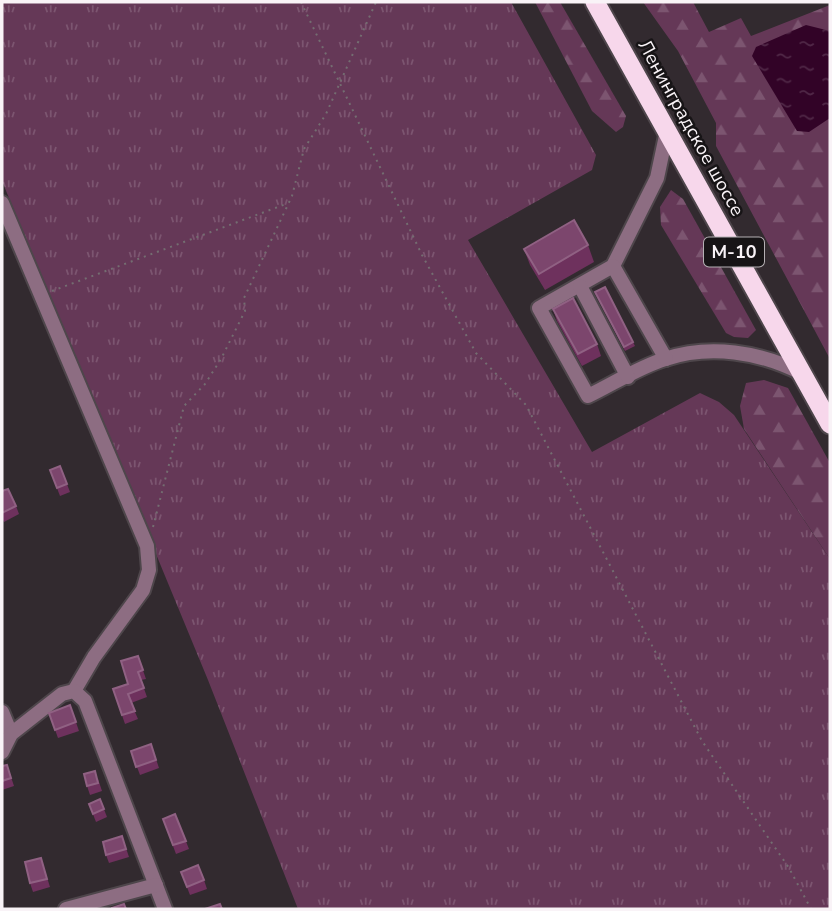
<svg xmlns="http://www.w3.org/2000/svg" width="832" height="911" viewBox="0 0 832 911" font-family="'Nunito Sans',sans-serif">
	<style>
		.grass { fill: url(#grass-tufts) }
		.forest { fill: url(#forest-firs) }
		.water { fill: url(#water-ripples) }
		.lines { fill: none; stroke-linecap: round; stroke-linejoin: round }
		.minor-casing { stroke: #4e464b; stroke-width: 18 }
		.highway-casing { stroke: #4e464b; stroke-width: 23 }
		.path { stroke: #746d71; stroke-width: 2; stroke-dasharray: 2 5; stroke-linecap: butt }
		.minor { stroke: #8d6d82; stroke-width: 14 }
		.highway { stroke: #f7d7eb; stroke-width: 19 }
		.wall { fill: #6e315d }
		.building { fill: #7c466d; stroke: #906183; stroke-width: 2 }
		.labels { text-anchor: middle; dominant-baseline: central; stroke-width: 5; stroke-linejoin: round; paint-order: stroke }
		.shield { fill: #171416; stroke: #b5b0b4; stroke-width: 2 }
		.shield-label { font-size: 18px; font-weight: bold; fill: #f9f3f7 }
		.street-label { font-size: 19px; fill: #f9f3f7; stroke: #171416 }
	</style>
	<defs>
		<pattern id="grass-tufts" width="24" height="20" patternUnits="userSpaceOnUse" patternTransform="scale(1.75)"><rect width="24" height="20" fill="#653857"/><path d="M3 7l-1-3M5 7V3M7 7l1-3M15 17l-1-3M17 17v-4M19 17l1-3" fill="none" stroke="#7c5570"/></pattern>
		<pattern id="forest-firs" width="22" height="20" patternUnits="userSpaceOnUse" patternTransform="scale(1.75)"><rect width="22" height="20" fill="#653857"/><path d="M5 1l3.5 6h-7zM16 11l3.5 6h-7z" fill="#7c5570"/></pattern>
		<pattern id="water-ripples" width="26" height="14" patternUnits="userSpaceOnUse" patternTransform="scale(1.75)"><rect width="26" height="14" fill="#320327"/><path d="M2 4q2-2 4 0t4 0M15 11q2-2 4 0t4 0" fill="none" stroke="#502847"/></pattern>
	</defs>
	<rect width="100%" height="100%" fill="#322a2f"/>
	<!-- grass -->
	<path class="grass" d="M2,2H511L596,155L592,170L468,240L592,452L700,393L719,402L734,415L830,559V909H298L208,680L2,181Z"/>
	<!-- forest -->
	<g class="forest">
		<path d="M535,2H560L626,116L623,127L616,132L592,111Z"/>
		<path d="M643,2H693L709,32L741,18L751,36L830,5V359L716,146V123L678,51Z"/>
		<path d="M671,190L683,199L756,330L748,338L734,337L726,333L661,225L660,207Z"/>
		<path d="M764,380L788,388L830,463V559L744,429L740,406L746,383Z"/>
	</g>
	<!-- water -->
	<path class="water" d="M806,25L830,31V118L809,132L797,131L752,56L756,47Z"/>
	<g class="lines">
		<defs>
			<g id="minor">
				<path d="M667,131L657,178L613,266L539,308L588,396C613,384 639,367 665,359C710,344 760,352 801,373"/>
				<path d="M2,203L147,546L149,570L143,590L94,657L74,691"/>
				<path d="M613,266L666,359"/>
				<path d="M580,286L628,377"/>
				<path d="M2,712L11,734"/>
				<path d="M2,752L11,734L62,694L74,691L85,701L165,909"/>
				<path d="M66,909L156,885"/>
			</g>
			<path id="highway" d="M595,2L830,424"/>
		</defs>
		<!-- minor casing -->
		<use href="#minor" class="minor-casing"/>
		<!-- highway casing -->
		<use href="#highway" class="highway-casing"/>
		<!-- path -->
		<g class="path">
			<path d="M301,2L422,255L476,353L526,405L702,741L789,868L811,909"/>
			<path d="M52,291L286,204"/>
			<path d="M153,527L184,406L205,384L221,359L245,311L244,298L292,196L304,149L326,114L376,2"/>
		</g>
		<!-- minor -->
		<use href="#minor" class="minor"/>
		<!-- highway -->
		<use href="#highway" class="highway"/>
	</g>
	<!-- wall -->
	<g class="wall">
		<path d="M588,245L594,262L545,290L530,265L524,249Z"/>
		<path d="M595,292L633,342L635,346L625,351Z"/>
		<path d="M553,309L597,344L601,356L582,366L557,321Z"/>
		<path d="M60,466L70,492L60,496L50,470Z"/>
		<path d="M2,491L16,506L19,514L4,522L2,518Z"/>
		<path d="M138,656L146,679L141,680L147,697L131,703L138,719L125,724L113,689L128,684Z"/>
		<path d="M70,705L79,731L58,738L49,713Z"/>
		<path d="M151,744L159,768L140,775L131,751Z"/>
		<path d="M7,765L14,786L2,790V766Z"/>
		<path d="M98,779L102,791L90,795L87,786Z"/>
		<path d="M100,799L107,817L96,822L89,804Z"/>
		<path d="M175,814L189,849L176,854L163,819Z"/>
		<path d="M122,836L129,857L109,863L106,855Z"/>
		<path d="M41,858L50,887L33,892L30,883Z"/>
		<path d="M181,872L204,880L207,889L190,895Z"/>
	</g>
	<!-- building -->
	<g class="building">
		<path d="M574,220L588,245L539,274L524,249Z"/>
		<path d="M605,287L633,342L624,347L595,292Z"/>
		<path d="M573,298L597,344L578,354L553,309Z"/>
		<path d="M60,466L67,484L57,488L50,470Z"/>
		<path d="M8,489L16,506L2,513V491Z"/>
		<path d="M138,656L143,670L138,672L144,688L128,694L135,711L122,715L113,689L128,684L121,661Z"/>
		<path d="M70,705L76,722L55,730L49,713Z"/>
		<path d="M151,744L156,760L136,767L131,751Z"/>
		<path d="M7,765L11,778L2,781V766Z"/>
		<path d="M95,771L98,783L87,786L84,774Z"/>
		<path d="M100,799L104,809L93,814L89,804Z"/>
		<path d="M175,814L186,841L173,845L163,819Z"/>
		<path d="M122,836L126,849L106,855L103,842Z"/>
		<path d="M41,858L47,879L30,883L25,862Z"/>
		<path d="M198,865L204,880L187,887L181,872Z"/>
		<path d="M124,904L126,909H112V908Z"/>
		<path d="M220,904L222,909H205Z"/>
	</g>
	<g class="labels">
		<!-- shield labels -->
		<rect class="shield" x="704" y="237.5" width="60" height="29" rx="5"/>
		<g class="shield-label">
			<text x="734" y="252">М-10</text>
		</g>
		<!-- street labels -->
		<g class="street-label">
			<text transform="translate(691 128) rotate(61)">Ленинградское шоссе</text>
		</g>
	</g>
	<!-- border -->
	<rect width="832" height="911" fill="none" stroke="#f9f3f7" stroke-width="7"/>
</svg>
